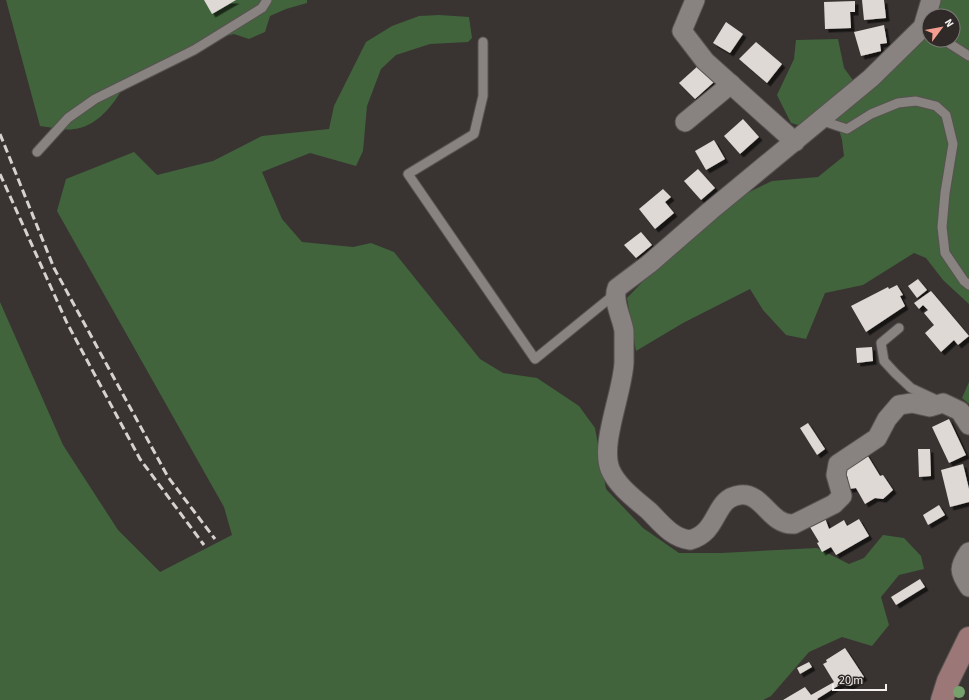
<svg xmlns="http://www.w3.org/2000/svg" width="969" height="700" viewBox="0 0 969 700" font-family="'Source Sans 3',sans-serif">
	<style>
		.green { fill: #41643c }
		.building { fill: #dfd9d5; filter: url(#shadow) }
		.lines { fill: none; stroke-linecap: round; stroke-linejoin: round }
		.lane-casing { stroke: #575351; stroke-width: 11 }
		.street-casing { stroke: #575351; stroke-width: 21 }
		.secondary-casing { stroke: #575351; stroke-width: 24 }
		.lane { stroke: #888280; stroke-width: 9 }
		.street { stroke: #888280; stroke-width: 19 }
		.secondary { stroke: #9b7778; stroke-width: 22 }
		.rail { stroke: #d5d2d1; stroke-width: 3; stroke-dasharray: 8 4; stroke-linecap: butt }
		.tree { fill: #76a06c }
	</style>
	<defs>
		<filter id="shadow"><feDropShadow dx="3.5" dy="3.5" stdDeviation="0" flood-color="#0009"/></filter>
	</defs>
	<rect width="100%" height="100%" fill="#393432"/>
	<!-- green -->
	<g class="green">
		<path d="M6,0H307V3L286,9L270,16L265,32L249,39L234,34L222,37L121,91C111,108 95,127 74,129C64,131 51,127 40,126Z"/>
		<path d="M940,0H969V304L943,280L926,258L914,253L863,285L825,293L806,339L786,335L763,310L750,289L683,323L636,351L627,298L650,274L743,195L772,181L818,177L844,156L842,140L835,116L802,126L791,123L777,95L794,59L796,40L838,39L844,68L855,83L929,24V40H953V16H933Z"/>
		<path d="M439,15L469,17L472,38L468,42L430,44L396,55L381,69L367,106L363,151L356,166L310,153L262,172L282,219L302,242L353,247L371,243L394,252L480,359L503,373L537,378L579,406L595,428L606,489L643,528L679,553H721L817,548L849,564L864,558L883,535L904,538L921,556L924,569L899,575L881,597L889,625L872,646L842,637L809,652L771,696L763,700H0V302L63,445L118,530L160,572L232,535L224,507L57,211L66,179L134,152L157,175L213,161L262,136L329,129L334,106L366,42L392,26L419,16Z"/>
		<path d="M969,382V404L962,398Z"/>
	</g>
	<!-- building -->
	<g class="building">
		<path d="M204,0H236L212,14Z"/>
		<path d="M862,0H884L886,18L864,20Z"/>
		<path d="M855,1V12H850L851,28L825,29L824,2Z"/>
		<path d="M726,22L743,34L730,53L713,43Z"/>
		<path d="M884,25L887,43L880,44L881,51L861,56L854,32Z"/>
		<path d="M756,42L782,64L767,83L739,59Z"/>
		<path d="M699,65L714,82L695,99L679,83Z"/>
		<path d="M743,119L759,137L740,154L724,136Z"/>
		<path d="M714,140L725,159L706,170L695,151Z"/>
		<path d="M698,169L715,188L701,200L684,181Z"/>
		<path d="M663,189L671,197L665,202L674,213L655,229L639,209Z"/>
		<path d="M641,232L652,245L636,258L624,245Z"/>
		<path d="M918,279L927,290L917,298L908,286Z"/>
		<path d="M897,285L903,295L900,296L905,306L866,332L851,306L888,287L889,289Z"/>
		<path d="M931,291L969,336L958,345L954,340L941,352L925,333L934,325L924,313L928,310L923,305L919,309L914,303Z"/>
		<path d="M872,347L873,361L857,363L856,348Z"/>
		<path d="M949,419L966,455L949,463L932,427Z"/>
		<path d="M808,423L825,449L817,455L800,428Z"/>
		<path d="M918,449H930L931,476L919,477Z"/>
		<path d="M866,453L880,476L883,475L893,490L883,499L875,498L865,504L856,488L849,489L845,483L848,478L841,468Z"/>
		<path d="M963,464L969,489V502L950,507L941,470Z"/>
		<path d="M939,505L945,515L928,525L923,515Z"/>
		<path d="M825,518L829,529L844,520L847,526L859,519L869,536L836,555L831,547L822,552L817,543L819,542L810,527Z"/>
		<path d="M920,579L925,587L896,605L891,597Z"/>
		<path d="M845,648L864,677L850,686L841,684L817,699L818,700H783L805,687L811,695L834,682L823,664L827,662L826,660Z"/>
		<path d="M809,662L812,667L800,674L797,668Z"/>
	</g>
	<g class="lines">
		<defs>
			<g id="lane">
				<path d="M944,40L969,56"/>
				<path d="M483,42V96L474,134L408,174L535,359L615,294"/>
				<path d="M820,120L847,129L871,114L898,103L916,101L936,106L946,115L953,144L945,193L942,227L945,253L964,281L969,285"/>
				<path d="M37,152L68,118L95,99L194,50L262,8L267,0"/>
				<path d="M899,328L881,343L884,361L895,373L911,388L941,402"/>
			</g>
			<g id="street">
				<path d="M695,0L682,31L705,61L795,142"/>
				<path d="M931,0L923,27L871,78L710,211L649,264L617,288C612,301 622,317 624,331C624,341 624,352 624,362C623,392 600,443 610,469C617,486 635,499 649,511C661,523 672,538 690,540C720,532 713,498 740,495C763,492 770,526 794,524L834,504L842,496L836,475L838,464L877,438L887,419L899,405L912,403L930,407L943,403L960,411L969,425"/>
				<path d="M685,122L731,84"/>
				<path d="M969,552C958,568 959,571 969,587"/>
			</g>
			<path id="secondary" d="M942,700L948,681L969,638"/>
		</defs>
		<!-- lane casing -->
		<use href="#lane" class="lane-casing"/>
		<!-- street casing -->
		<use href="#street" class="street-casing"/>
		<!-- secondary casing -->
		<use href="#secondary" class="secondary-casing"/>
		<!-- lane -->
		<use href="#lane" class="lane"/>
		<!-- street -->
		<use href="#street" class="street"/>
		<!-- secondary -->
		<use href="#secondary" class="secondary"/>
		<!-- rail -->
		<g class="rail">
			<path d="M0,134L54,268L168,477L215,539"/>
			<path d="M0,174L67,323L140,459L204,545"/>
		</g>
	</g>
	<!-- trees -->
	<circle class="tree" cx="959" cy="692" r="6"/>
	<!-- north arrow -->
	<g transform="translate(941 28) rotate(58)"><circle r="19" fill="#2f2a28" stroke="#7d7977"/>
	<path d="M0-3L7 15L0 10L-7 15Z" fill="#f59d8f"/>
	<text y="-6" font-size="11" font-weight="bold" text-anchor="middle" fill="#f2efee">N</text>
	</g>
	<!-- scale -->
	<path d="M833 684v6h53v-6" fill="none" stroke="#f2efee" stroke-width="2"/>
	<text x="839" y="684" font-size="12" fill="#f2efee" stroke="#2f2a28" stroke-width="3" paint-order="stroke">20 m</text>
</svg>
